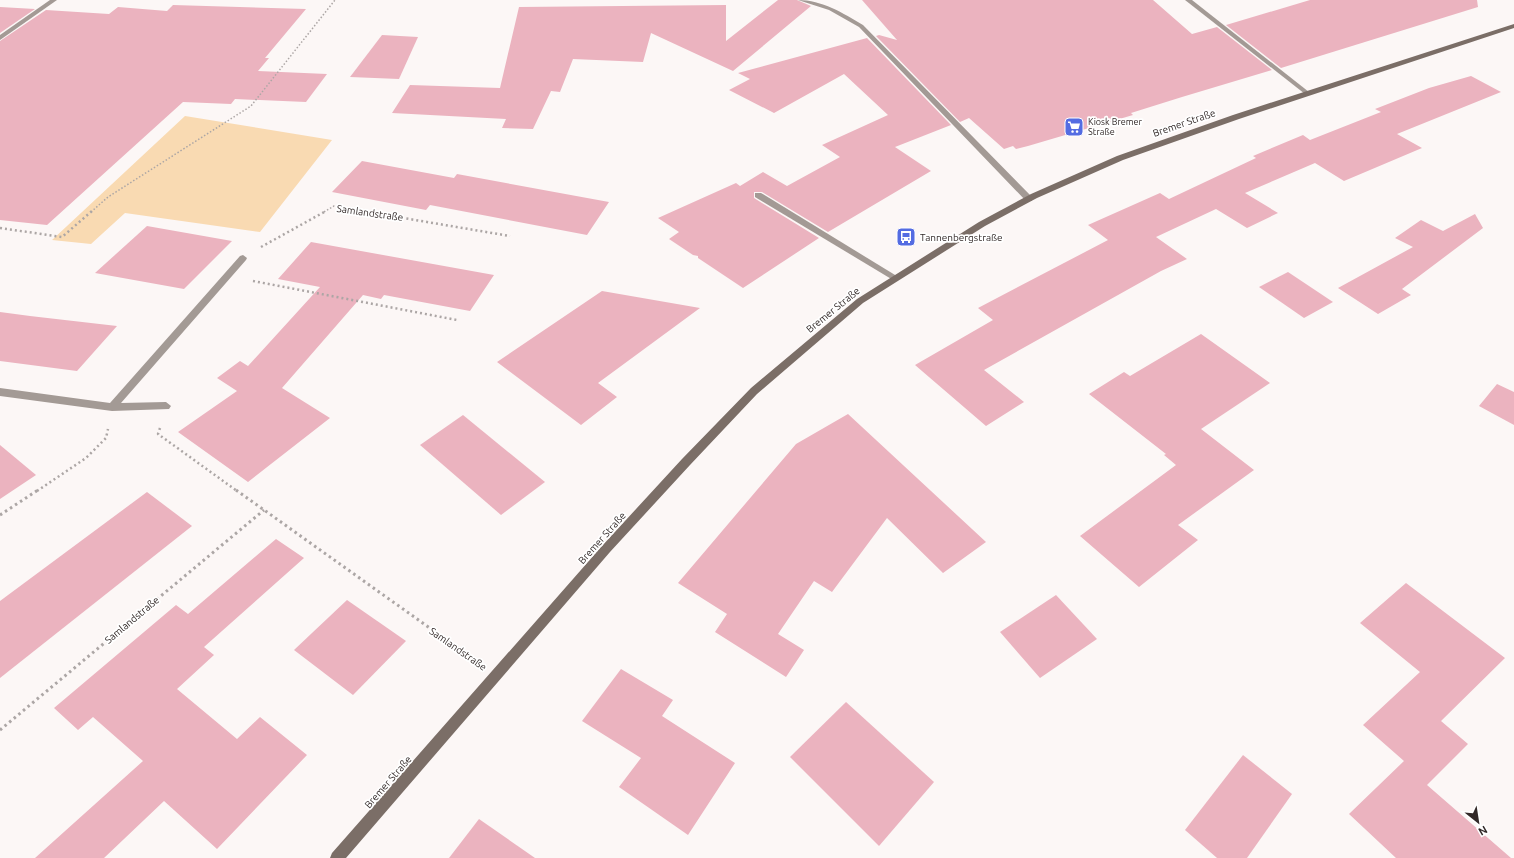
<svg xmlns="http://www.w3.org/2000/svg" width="1514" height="858" viewBox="0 0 1514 858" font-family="Ubuntu,sans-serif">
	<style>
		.green { fill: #f9dab2 }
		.building { fill: #ebb3bf }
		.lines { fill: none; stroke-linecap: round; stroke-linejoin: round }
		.path-far2 { stroke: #aca6a5; stroke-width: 1.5; stroke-dasharray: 1.5 2; stroke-linecap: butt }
		.path-far1 { stroke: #aca6a5; stroke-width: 2.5; stroke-dasharray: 2 3; stroke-linecap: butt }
		.path { stroke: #aca6a5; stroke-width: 3; stroke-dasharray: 2.5 3.5; stroke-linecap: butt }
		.lane { fill: #a39a95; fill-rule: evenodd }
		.street { fill: #a39a95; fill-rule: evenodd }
		.secondary { fill: #7b6e67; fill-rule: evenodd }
		.labels { text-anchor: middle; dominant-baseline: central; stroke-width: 3.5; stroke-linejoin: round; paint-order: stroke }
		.far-poi-label { font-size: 9px; fill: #322928; stroke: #fff; text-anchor: start }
		.street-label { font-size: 10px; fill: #322928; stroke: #fff }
		.poi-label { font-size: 10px; fill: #322928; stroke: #fff; text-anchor: start }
	</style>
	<rect width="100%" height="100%" fill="#fcf7f6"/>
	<!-- green -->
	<path class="green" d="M185,116L332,140L260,232L125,213L91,244L52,240Z"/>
	<!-- building -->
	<g class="building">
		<path d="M778,0H797L811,6L733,71L651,33L643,62L573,59L560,92L551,91L533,129L502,128L506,119L392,113L410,85L500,88L519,7L726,5V41Z"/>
		<path d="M862,0H1153L1192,34L1217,27L1272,70L1182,97L1131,113L1133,115L1028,146L1016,149L1013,146L1004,149L969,118L960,122L876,36L879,35L897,40Z"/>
		<path d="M1310,0H1477L1478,7L1281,68L1226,25Z"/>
		<path d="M173,5L306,9L265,58H269L258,71L327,74L306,102L235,99L231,104L183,102L47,225L0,220V41L46,10L109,14L118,7L167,11Z"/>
		<path d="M0,7L35,9L0,33Z"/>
		<path d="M382,35L418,37L399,79L350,77Z"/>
		<path d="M867,38L951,125L895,147L931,171L828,232L762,192H754V198L819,238L743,288L698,258V256L693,255L669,239L679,232L658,218L736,183L740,186L763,172L787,186L840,157L822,145L888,115L844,74L774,113L729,90L750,79L738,73Z"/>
		<path d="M1471,76L1501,92L1397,134L1422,148L1344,181L1315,163L1245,193L1278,213L1247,228L1216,209L1156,237L1187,259L1161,271L984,370L1024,402L986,426L915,365L993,320L978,308L1108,240L1088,225L1160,193L1169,199L1256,158L1253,156L1303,135L1310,140L1381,112L1375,109L1429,88Z"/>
		<path d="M362,161L454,178L457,174L609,202L587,235L430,205L426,210L332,192Z"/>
		<path d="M1475,214L1483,228L1402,289L1411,295L1378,314L1338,288L1413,247L1395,238L1421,220L1443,231Z"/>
		<path d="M147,226L232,241L184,289L95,273Z"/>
		<path d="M311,242L494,275L470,311L384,295L381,299L363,295L282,388L330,418L248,482L178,432L237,391L217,378L240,361L248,366L320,287L278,279Z"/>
		<path d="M1288,272L1333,302L1304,318L1259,287Z"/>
		<path d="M602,291L700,308L598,383L617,397L581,425L497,362Z"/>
		<path d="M0,312L30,316L117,326L77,371L0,361Z"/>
		<path d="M1201,334L1270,383L1201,429L1254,470L1178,525L1198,540L1139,587L1080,536L1176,465L1164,455L1166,454L1089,394L1124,372L1130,376Z"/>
		<path d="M1497,384L1514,392V425L1479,406Z"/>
		<path d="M848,414L986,542L943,573L887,518L832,592L814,581L778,634L804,650L786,677L715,632L727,614L678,583L796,444Z"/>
		<path d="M463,415L545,482L501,515L420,445Z"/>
		<path d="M0,445L36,475L0,499Z"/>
		<path d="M147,492L192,526L0,678V601Z"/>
		<path d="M276,539L304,558L204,647L214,655L177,689L237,739L260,717L307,755L217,849L164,801L104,858H35L143,761L93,717L78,730L54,708L176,605L188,614Z"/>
		<path d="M1406,583L1505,658L1441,721L1468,744L1427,785L1511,858H1396L1349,814L1404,761L1363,725L1420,672L1360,623Z"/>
		<path d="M1056,595L1097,639L1040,678L1000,632Z"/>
		<path d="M347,600L406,641L353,695L294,650Z"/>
		<path d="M621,669L673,700L662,716L735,763L688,835L619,787L641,758L582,721Z"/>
		<path d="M846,702L934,782L879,846L790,757Z"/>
		<path d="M1243,755L1292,794L1247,858H1217L1185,830Z"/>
		<path d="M479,819L535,858H449Z"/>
	</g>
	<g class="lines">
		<!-- path-far2 -->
		<g class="path-far2">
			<path d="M91,212L108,197L251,106L335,0"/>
			<path d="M324,212L334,206L368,212"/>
		</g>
		<!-- path-far1 -->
		<g class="path-far1">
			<path d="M362,211L510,236"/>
			<path d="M0,228L62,237L92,211"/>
			<path d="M261,247L326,211"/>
			<path d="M253,281L457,320"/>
			<path d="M160,428L158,434L237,491"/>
			<path d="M37,491L86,458L106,438L108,429"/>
		</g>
		<!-- path -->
		<g class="path">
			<path d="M236,490L476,661"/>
			<path d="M0,515L38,490"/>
			<path d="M0,730L264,510"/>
		</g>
		<!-- lane -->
		<g class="lane">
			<path d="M1185,0H1192L1309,92V94H1305Z"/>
			<path d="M755,193H761L900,278L896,281L893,280L755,197Z"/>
		</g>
		<!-- street -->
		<g class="street">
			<path d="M50,0H57L0,40V35Z"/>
			<path d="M798,0C822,0 843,13 863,25L1032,197V201H1026L859,27L829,10Z"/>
			<path d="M243,255L247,258L246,260L121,403L166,402L171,406L169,409L112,411L0,396V388L110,403L240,256Z"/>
		</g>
		<!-- secondary -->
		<path class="secondary" d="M1514,24V28L1239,119L1123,160L1037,198L985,226L863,303L757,394L690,465L610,552L346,858H330L332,853L602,546L682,459L751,388L857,299L979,222L1031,194L1117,156L1233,115Z"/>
	</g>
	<!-- icons -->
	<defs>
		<symbol id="supermarket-square" viewBox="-11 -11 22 22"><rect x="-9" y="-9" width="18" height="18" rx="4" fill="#546ce2" stroke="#fff"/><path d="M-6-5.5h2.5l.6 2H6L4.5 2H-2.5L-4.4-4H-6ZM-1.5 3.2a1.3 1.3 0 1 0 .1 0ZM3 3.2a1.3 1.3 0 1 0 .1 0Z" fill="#fff"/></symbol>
		<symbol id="bus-square" viewBox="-11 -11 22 22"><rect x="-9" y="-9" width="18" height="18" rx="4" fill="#546ce2" stroke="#fff"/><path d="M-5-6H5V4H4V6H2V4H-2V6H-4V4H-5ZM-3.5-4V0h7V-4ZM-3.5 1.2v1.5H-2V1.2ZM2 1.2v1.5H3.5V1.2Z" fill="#fff"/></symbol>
	</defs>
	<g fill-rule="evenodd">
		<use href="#supermarket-square" x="1063" y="116" width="22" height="22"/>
		<use href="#bus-square" x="895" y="226" width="22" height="22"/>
	</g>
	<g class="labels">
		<!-- far-poi labels -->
		<g class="far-poi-label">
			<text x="1088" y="122">Kiosk Bremer<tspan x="1088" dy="10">Straße</tspan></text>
		</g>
		<!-- street labels -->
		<g class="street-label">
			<text transform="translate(1184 123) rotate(-19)">Bremer Straße</text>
			<text transform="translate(370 213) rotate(8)">Samlandstraße</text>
			<text transform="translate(833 310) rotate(-39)">Bremer Straße</text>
			<text transform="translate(602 538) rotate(-48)">Bremer Straße</text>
			<text transform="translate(132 620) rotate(-40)">Samlandstraße</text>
			<text transform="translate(458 649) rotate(35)">Samlandstraße</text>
			<text transform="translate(388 782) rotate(-49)">Bremer Straße</text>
		</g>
		<!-- poi labels -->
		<g class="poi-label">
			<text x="920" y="237">Tannenbergstraße</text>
		</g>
	</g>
	<!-- north arrow -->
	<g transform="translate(1478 822) rotate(150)" stroke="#ffffff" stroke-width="3" paint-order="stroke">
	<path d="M0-3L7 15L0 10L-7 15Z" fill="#322928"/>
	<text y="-6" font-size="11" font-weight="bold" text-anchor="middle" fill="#322928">N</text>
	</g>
</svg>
